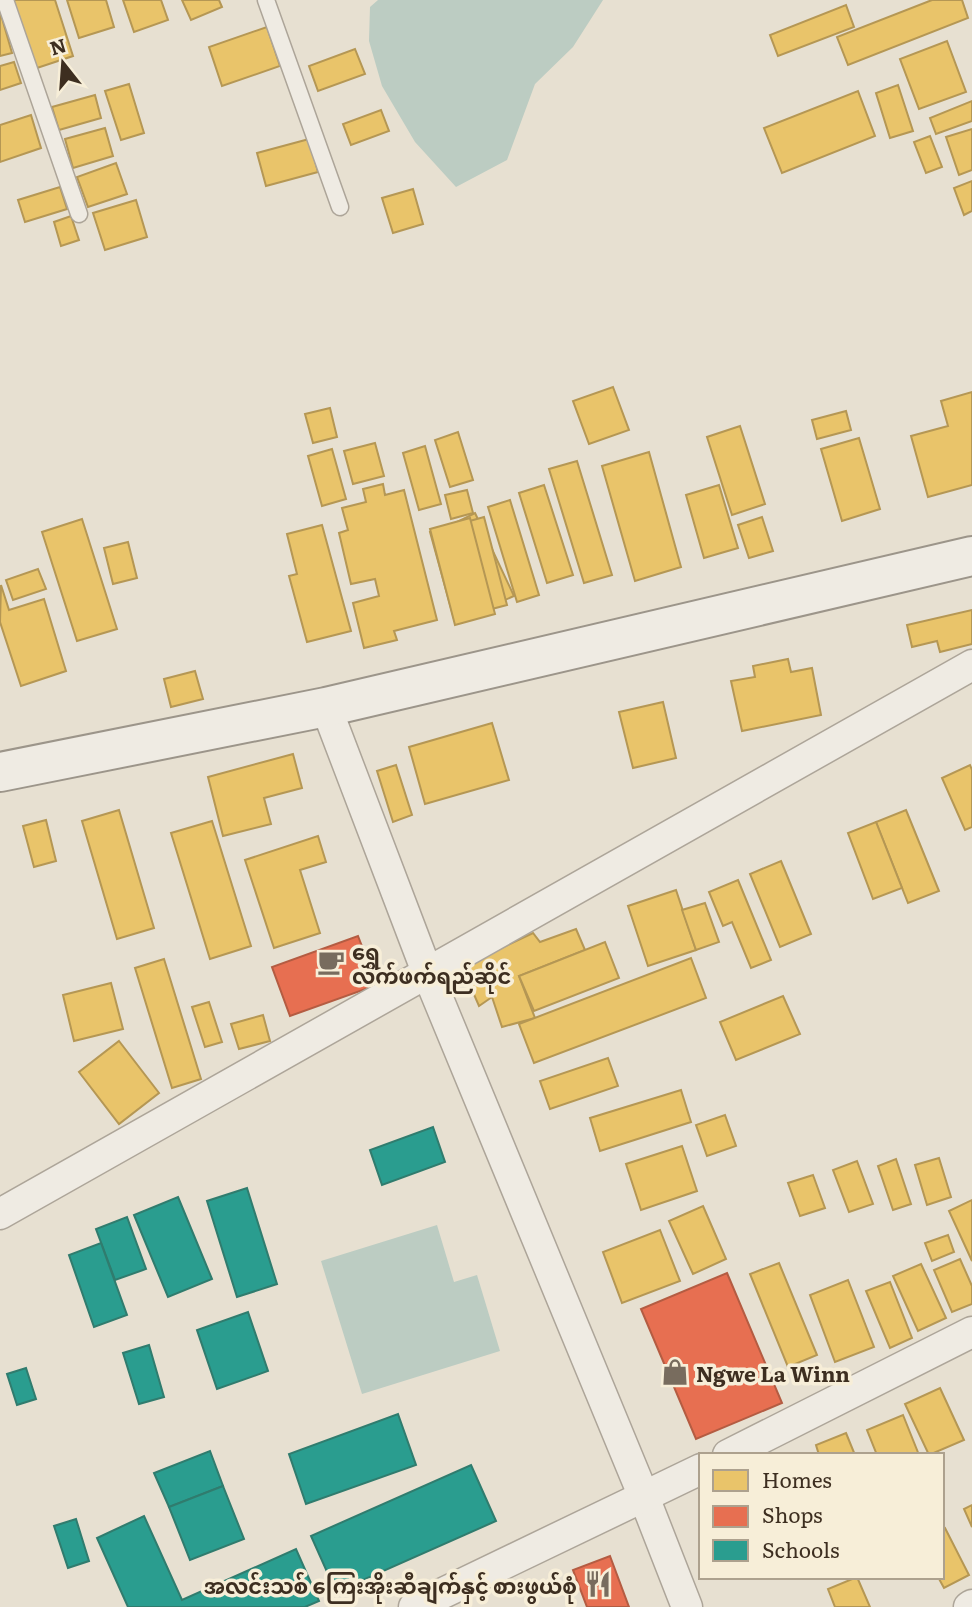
<svg xmlns="http://www.w3.org/2000/svg" width="972" height="1607" viewBox="0 0 972 1607" font-family="Literata,'Noto Sans Myanmar',serif">
	<style>
		.water { fill: #bcccc2 }
		.homes { fill: #e9c46a; stroke: #b59754; stroke-width: 2 }
		.shops { fill: #e76f51; stroke: #b45c42; stroke-width: 2 }
		.schools { fill: #2a9d8f; stroke: #307c6e; stroke-width: 2 }
		.lines { fill: none; stroke-linecap: round; stroke-linejoin: round }
		.service-casing { stroke: #ada599; stroke-width: 19 }
		.minor-casing { stroke: #ada599; stroke-width: 33 }
		.secondary-casing { stroke: #9c958a; stroke-width: 42 }
		.service { stroke: #efebe3; stroke-width: 16 }
		.minor { stroke: #efebe3; stroke-width: 30 }
		.secondary { stroke: #efebe3; stroke-width: 38 }
		.labels { text-anchor: middle; dominant-baseline: central; stroke-width: 7; stroke-linejoin: round; paint-order: stroke }
		.poi-label { font-size: 21px; font-weight: bold; fill: #3d2e20; stroke: #f7eed8; text-anchor: start }
	</style>
	<rect width="100%" height="100%" fill="#e7e0d1"/>
	<!-- water -->
	<g class="water">
		<path d="M378,0H603L573,47L535,84L507,160L456,187L415,142L382,86L369,41L370,7Z"/>
		<path d="M437,1225L454,1282L477,1275L500,1351L362,1394L321,1261Z"/>
	</g>
	<!-- homes -->
	<g class="homes">
		<path d="M11,0H55L73,56L34,69Z"/>
		<path d="M67,0H106L114,27L79,38Z"/>
		<path d="M123,0H161L168,20L134,32Z"/>
		<path d="M182,0H219L222,7L191,20Z"/>
		<path d="M932,0H962L968,18L848,65L837,37Z"/>
		<path d="M846,5L854,27L778,56L770,35Z"/>
		<path d="M0,11L12,53L0,56Z"/>
		<path d="M267,27L280,66L222,86L209,47Z"/>
		<path d="M947,41L966,92L919,109L900,59Z"/>
		<path d="M355,49L365,74L318,91L309,66Z"/>
		<path d="M14,62L21,83L0,90V66Z"/>
		<path d="M129,84L144,133L121,140L105,91Z"/>
		<path d="M898,85L913,131L890,138L876,93Z"/>
		<path d="M858,91L875,136L782,173L764,128Z"/>
		<path d="M95,95L101,118L59,130L52,107Z"/>
		<path d="M972,101V121L936,134L930,118Z"/>
		<path d="M381,110L389,131L351,145L343,124Z"/>
		<path d="M31,115L41,148L0,162V125Z"/>
		<path d="M105,128L113,156L73,168L65,139Z"/>
		<path d="M972,129V170L959,175L946,137Z"/>
		<path d="M930,136L942,167L926,173L914,142Z"/>
		<path d="M309,139L318,172L266,186L257,153Z"/>
		<path d="M116,163L127,194L88,207L77,177Z"/>
		<path d="M972,181V211L964,215L954,188Z"/>
		<path d="M60,187L67,209L25,222L18,200Z"/>
		<path d="M413,189L423,224L393,233L382,198Z"/>
		<path d="M136,200L147,237L105,250L93,213Z"/>
		<path d="M71,216L79,240L61,246L54,222Z"/>
		<path d="M613,387L629,430L589,444L573,401Z"/>
		<path d="M972,392V485L928,497L911,436L948,426L941,401Z"/>
		<path d="M330,408L337,437L313,443L305,414Z"/>
		<path d="M846,411L851,430L817,439L812,420Z"/>
		<path d="M740,426L765,504L732,515L707,437Z"/>
		<path d="M458,432L473,480L450,487L435,440Z"/>
		<path d="M859,438L880,509L842,521L821,449Z"/>
		<path d="M375,443L384,476L353,484L344,451Z"/>
		<path d="M425,446L441,504L419,510L403,453Z"/>
		<path d="M332,449L346,499L322,506L308,456Z"/>
		<path d="M649,452L681,567L635,581L602,466Z"/>
		<path d="M577,461L612,575L584,583L549,469Z"/>
		<path d="M383,484L385,495L404,490L437,620L394,631L397,640L364,648L353,603L379,596L375,579L351,584L339,533L348,530L342,508L366,502L363,489Z"/>
		<path d="M544,485L573,575L547,583L519,493Z"/>
		<path d="M719,485L738,548L704,558L686,495Z"/>
		<path d="M467,490L473,513L451,519L445,495Z"/>
		<path d="M510,500L539,595L517,602L488,507Z"/>
		<path d="M475,513L514,596L487,608L449,526Z"/>
		<path d="M484,517L507,605L454,619L430,532Z"/>
		<path d="M762,517L773,551L749,558L738,525Z"/>
		<path d="M470,518L495,614L455,625L430,529Z"/>
		<path d="M82,519L117,629L77,641L42,532Z"/>
		<path d="M322,525L351,631L307,642L289,576L297,574L287,534Z"/>
		<path d="M128,542L137,578L113,584L104,548Z"/>
		<path d="M38,569L46,589L13,600L6,580Z"/>
		<path d="M1,585L9,610L44,599L66,671L21,686L0,622Z"/>
		<path d="M972,610V644L940,652L937,641L912,647L907,625Z"/>
		<path d="M788,659L791,672L812,668L821,715L742,731L731,681L755,677L753,666Z"/>
		<path d="M195,671L203,699L171,707L164,679Z"/>
		<path d="M663,702L676,758L633,768L619,712Z"/>
		<path d="M492,723L509,780L425,804L409,747Z"/>
		<path d="M293,754L302,788L264,798L271,824L223,836L208,777Z"/>
		<path d="M396,765L412,815L393,822L377,771Z"/>
		<path d="M970,765L972,770V827L965,830L942,778Z"/>
		<path d="M119,810L154,928L117,939L82,821Z"/>
		<path d="M906,810L939,891L908,903L876,822Z"/>
		<path d="M46,820L56,861L34,867L23,826Z"/>
		<path d="M212,821L251,946L210,959L171,833Z"/>
		<path d="M876,822L902,888L873,899L848,833Z"/>
		<path d="M318,836L326,862L300,870L320,933L274,948L245,860Z"/>
		<path d="M781,861L811,934L780,947L750,874Z"/>
		<path d="M738,880L771,960L751,968L732,922L723,926L709,892Z"/>
		<path d="M676,890L696,950L648,966L628,906Z"/>
		<path d="M705,903L719,942L696,950L682,910Z"/>
		<path d="M576,929L585,950L519,976L535,1018L502,1027L492,997L479,1006L462,967L533,933L540,942Z"/>
		<path d="M605,942L619,978L534,1011L519,976Z"/>
		<path d="M691,958L706,998L534,1063L519,1024Z"/>
		<path d="M164,959L201,1079L172,1088L135,968Z"/>
		<path d="M111,983L123,1029L74,1041L63,995Z"/>
		<path d="M783,996L800,1034L736,1060L720,1022Z"/>
		<path d="M209,1002L222,1042L205,1047L192,1007Z"/>
		<path d="M263,1015L270,1041L239,1049L231,1024Z"/>
		<path d="M119,1041L159,1093L119,1124L79,1072Z"/>
		<path d="M608,1058L618,1086L550,1109L540,1081Z"/>
		<path d="M681,1090L691,1122L600,1151L590,1118Z"/>
		<path d="M725,1115L736,1146L707,1156L696,1125Z"/>
		<path d="M682,1146L697,1191L641,1210L626,1164Z"/>
		<path d="M939,1158L951,1197L927,1205L915,1165Z"/>
		<path d="M896,1159L911,1204L893,1210L878,1166Z"/>
		<path d="M857,1161L873,1204L849,1212L833,1170Z"/>
		<path d="M813,1175L825,1208L800,1216L788,1183Z"/>
		<path d="M972,1200V1261L949,1211Z"/>
		<path d="M703,1206L726,1259L693,1274L669,1221Z"/>
		<path d="M660,1230L680,1281L622,1303L603,1252Z"/>
		<path d="M948,1235L954,1252L932,1261L925,1243Z"/>
		<path d="M960,1259L972,1286V1304L952,1312L934,1270Z"/>
		<path d="M779,1263L817,1355L788,1367L750,1274Z"/>
		<path d="M921,1264L946,1318L918,1331L893,1276Z"/>
		<path d="M848,1280L874,1347L835,1362L810,1295Z"/>
		<path d="M890,1282L912,1338L890,1348L866,1291Z"/>
		<path d="M940,1388L964,1440L929,1455L905,1404Z"/>
		<path d="M903,1415L919,1455H877L867,1430Z"/>
		<path d="M846,1433L855,1455H819L816,1445Z"/>
		<path d="M972,1505V1527L964,1509Z"/>
		<path d="M945,1528L969,1575L944,1588L938,1577H942V1529Z"/>
		<path d="M857,1577L870,1607H835L828,1589Z"/>
	</g>
	<!-- shops -->
	<g class="shops">
		<path d="M358,936L377,985L290,1016L272,967Z"/>
		<path d="M727,1273L782,1403L696,1439L641,1309Z"/>
		<path d="M610,1556L629,1607H587L573,1570Z"/>
	</g>
	<!-- schools -->
	<g class="schools">
		<path d="M433,1127L445,1162L382,1185L370,1150Z"/>
		<path d="M247,1188L277,1284L237,1297L207,1201Z"/>
		<path d="M178,1197L212,1279L168,1297L134,1215Z"/>
		<path d="M127,1217L146,1269L115,1280L96,1229Z"/>
		<path d="M101,1243L127,1315L94,1327L69,1255Z"/>
		<path d="M248,1312L268,1371L217,1389L197,1330Z"/>
		<path d="M149,1345L164,1397L139,1404L123,1353Z"/>
		<path d="M26,1368L36,1399L17,1405L7,1374Z"/>
		<path d="M398,1414L416,1465L306,1504L289,1454Z"/>
		<path d="M210,1451L223,1486L169,1507L154,1473Z"/>
		<path d="M471,1465L496,1521L336,1592L311,1536Z"/>
		<path d="M223,1486L244,1539L190,1560L169,1507Z"/>
		<path d="M144,1516L182,1600L296,1549L319,1601L305,1607H128L97,1538Z"/>
		<path d="M76,1519L89,1561L68,1568L54,1526Z"/>
	</g>
	<g class="lines">
		<defs>
			<g id="service">
				<path d="M5,0L79,214"/>
				<path d="M266,0L340,207"/>
			</g>
			<g id="minor">
				<path d="M326,707L427,972L644,1497L687,1607"/>
				<path d="M0,1214L972,665"/>
				<path d="M728,1455L972,1332"/>
				<path d="M414,1607L701,1469"/>
				<path d="M969,1607L972,1605"/>
			</g>
			<path id="secondary" d="M0,772L326,707L972,556"/>
		</defs>
		<!-- service casing -->
		<use href="#service" class="service-casing"/>
		<!-- minor casing -->
		<use href="#minor" class="minor-casing"/>
		<!-- secondary casing -->
		<use href="#secondary" class="secondary-casing"/>
		<!-- service -->
		<use href="#service" class="service"/>
		<!-- minor -->
		<use href="#minor" class="minor"/>
		<!-- secondary -->
		<use href="#secondary" class="secondary"/>
	</g>
	<!-- icons -->
	<defs>
		<symbol id="cafe-bare" viewBox="-9 -9 18 18"><path d="M-5.5-4.5H6V0H3Q3 3.5 0 3.5H-2.5Q-5.5 3.5-5.5 0ZM3-3.2v2h1.7v-2ZM-6 4.5H4V6H-6Z" fill="#786c5e" stroke="#f7eed8" stroke-width="2.5" paint-order="stroke"/></symbol>
		<symbol id="shop-bare" viewBox="-9 -9 18 18"><path d="M-5-2.5h2.3a2.7 3.5 0 0 1 5.4 0H5L5.5 6h-11ZM-1.5-2.5h3a1.5 2.3 0 0 0-3 0Z" fill="#786c5e" stroke="#f7eed8" stroke-width="2.5" paint-order="stroke"/></symbol>
		<symbol id="restaurant-bare" viewBox="-9 -9 18 18"><path d="M-5-6h1v4h1v-4h1v4h1v-4h1v5L-1.5 .5V6h-2V.5L-5-1ZM5-6V6H3V1.5H1.5Q1.5-4 5-6Z" fill="#786c5e" stroke="#f7eed8" stroke-width="2.5" paint-order="stroke"/></symbol>
	</defs>
	<g fill-rule="evenodd">
		<use href="#cafe-bare" x="312" y="943" width="38" height="38"/>
		<use href="#shop-bare" x="656" y="1353" width="38" height="38"/>
		<use href="#restaurant-bare" x="579" y="1565" width="38" height="38"/>
	</g>
	<g class="labels">
		<!-- poi labels -->
		<g class="poi-label">
			<text x="352" y="950">ရွှေ<tspan x="352" dy="24">လက်ဖက်ရည်ဆိုင်</tspan></text>
			<text x="696" y="1372">Ngwe La Winn</text>
			<text x="577" y="1584" text-anchor="end">အလင်းသစ် ကြေးအိုးဆီချက်နှင့် စားဖွယ်စုံ</text>
		</g>
	</g>
	<!-- legend -->
	<rect x="699" y="1453" width="245" height="126" fill="#f7eed8" stroke="#ada18e" stroke-width="2"/>
	<rect x="713" y="1470" width="35" height="21" fill="#e9c46a" stroke="#ada18e" stroke-width="2"/>
	<text x="762" y="1488" font-size="21" fill="#3d2e20">Homes</text>
	<rect x="713" y="1506" width="35" height="21" fill="#e76f51" stroke="#ada18e" stroke-width="2"/>
	<text x="762" y="1523" font-size="21" fill="#3d2e20">Shops</text>
	<rect x="713" y="1540" width="35" height="21" fill="#2a9d8f" stroke="#ada18e" stroke-width="2"/>
	<text x="762" y="1558" font-size="21" fill="#3d2e20">Schools</text>
	<!-- north arrow -->
	<g transform="translate(63 63) rotate(343)" stroke="#f7eed8" stroke-width="5" paint-order="stroke">
	<path d="M0-5L12 26L0 18L-12 26Z" fill="#3d2e20"/>
	<text y="-10" font-size="19" font-weight="bold" text-anchor="middle" fill="#3d2e20">N</text>
	</g>
</svg>
